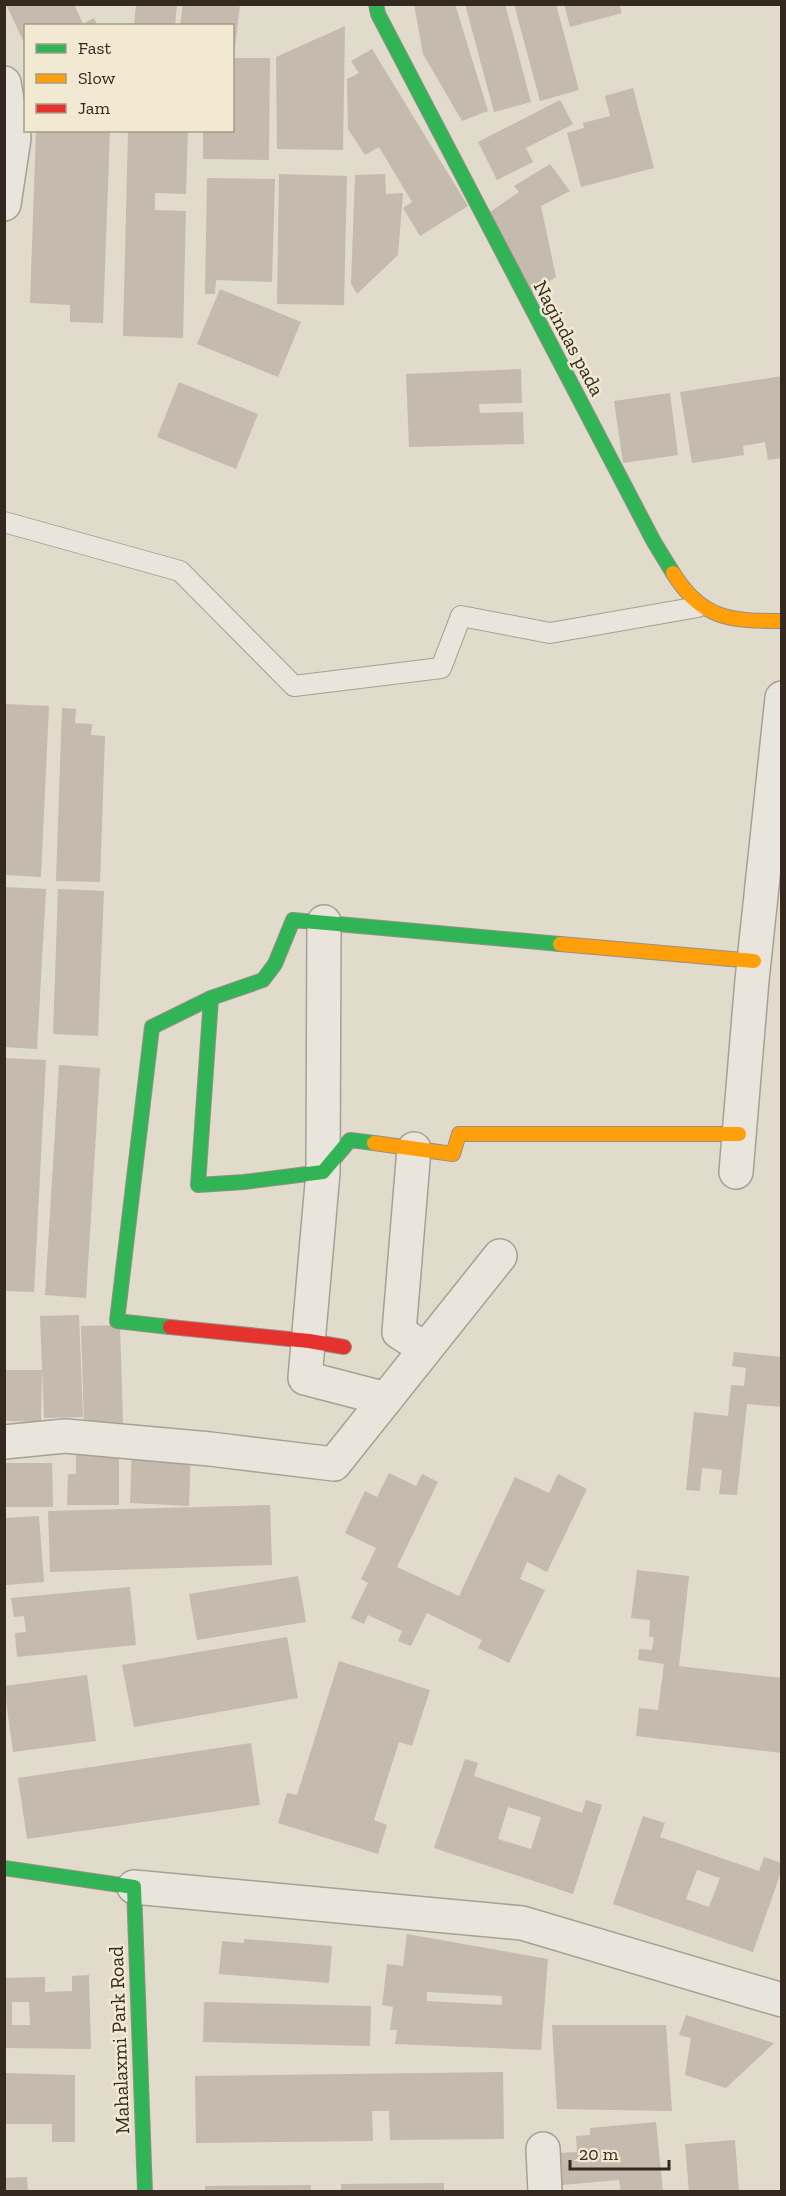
<svg xmlns="http://www.w3.org/2000/svg" width="786" height="2196" viewBox="0 0 786 2196" font-family="'Zilla Slab',serif">
	<style>
		.building { fill: #c4baad; fill-rule: evenodd }
		.lines { fill: none; stroke-linecap: round; stroke-linejoin: round }
		.lane-casing { stroke: #a6a095; stroke-width: 22 }
		.street-casing { stroke: #a6a095; stroke-width: 36 }
		.fast-casing { stroke: #958f85; stroke-width: 16 }
		.slow-casing { stroke: #958f85; stroke-width: 16 }
		.jam-casing { stroke: #958f85; stroke-width: 16 }
		.lane { stroke: #eae5dc; stroke-width: 20 }
		.street { stroke: #eae5dc; stroke-width: 33 }
		.fast { stroke: #30b455; stroke-width: 14 }
		.slow { stroke: #ff9f0a; stroke-width: 14 }
		.jam { stroke: #e5322d; stroke-width: 14 }
		.labels { text-anchor: middle; dominant-baseline: central; stroke-width: 5; stroke-linejoin: round; paint-order: stroke }
		.street-label { font-size: 20px; fill: #33291e; stroke: #f1e9d2 }
	</style>
	<rect width="100%" height="100%" fill="#e1dbcb"/>
	<!-- building -->
	<g class="building">
		<path d="M6,4H74L83,24L94,18L98,26H26V47Z"/>
		<path d="M136,4H177L175,26H134Z"/>
		<path d="M183,4H240L234,56L232,26H180Z"/>
		<path d="M414,4H455L488,111L462,121L423,54Z"/>
		<path d="M465,4H505L531,102L494,112Z"/>
		<path d="M514,4H556L579,90L540,101Z"/>
		<path d="M564,4H619L622,13L570,27Z"/>
		<path d="M345,26L343,150L277,149L276,57Z"/>
		<path d="M372,49L468,206L420,236L403,208L412,202L379,147L365,155L348,129L347,79L359,73L351,61Z"/>
		<path d="M232,58H270L269,160L203,159V130H232Z"/>
		<path d="M633,88L654,168L581,187L567,133L584,128L583,123L610,116L605,96Z"/>
		<path d="M560,100L573,124L526,148L533,162L497,180L478,142Z"/>
		<path d="M36,130H110L103,323L70,322V305L30,303Z"/>
		<path d="M128,130H188L186,194L155,193V210L186,211L183,338L123,336Z"/>
		<path d="M550,164L570,191L541,206L556,277L531,293L490,212L519,192L514,186Z"/>
		<path d="M279,174L347,176L344,305L277,304Z"/>
		<path d="M385,174L386,194L403,193L398,255L357,294L351,284L355,175Z"/>
		<path d="M207,178L275,179L272,282L216,280L215,294H205Z"/>
		<path d="M220,289L301,322L278,377L197,344Z"/>
		<path d="M521,369L522,403L479,404L480,413L523,412L524,444L409,447L406,374Z"/>
		<path d="M782,376V458L768,460L765,442L743,446L744,455L692,463L680,392Z"/>
		<path d="M179,382L258,414L236,469L157,437Z"/>
		<path d="M670,393L678,455L623,463L614,401Z"/>
		<path d="M5,704L49,706L41,877L5,875Z"/>
		<path d="M62,708L76,709L75,723L92,724L91,735L105,736L100,882L56,881Z"/>
		<path d="M4,887L46,889L37,1049L4,1047Z"/>
		<path d="M58,889L104,891L98,1036L53,1034Z"/>
		<path d="M4,1058L46,1060L34,1292L4,1291Z"/>
		<path d="M59,1065L100,1068L86,1298L45,1295Z"/>
		<path d="M79,1315L83,1417L44,1418L40,1316Z"/>
		<path d="M120,1325L123,1423L84,1425L81,1326Z"/>
		<path d="M734,1352L782,1357V1407L747,1404L737,1495L719,1494L722,1470L702,1468L700,1491L686,1490L694,1412L728,1416L731,1385L744,1386L746,1368L732,1366Z"/>
		<path d="M4,1370H42L41,1422L4,1421Z"/>
		<path d="M76,1445H119V1505H67L68,1474H76Z"/>
		<path d="M132,1447L191,1449L189,1506L130,1503Z"/>
		<path d="M4,1463H52L53,1507H4Z"/>
		<path d="M389,1473L416,1486L422,1474L438,1482L397,1567L459,1596L515,1477L549,1493L558,1474L587,1489L547,1572L527,1562L520,1579L545,1590L509,1663L478,1648L482,1640L427,1613L411,1646L398,1641L402,1631L368,1615L364,1624L351,1618L368,1583L361,1579L376,1548L345,1533L365,1491L377,1497Z"/>
		<path d="M270,1505L272,1565L50,1572L48,1511Z"/>
		<path d="M39,1516L44,1582L6,1585L5,1518Z"/>
		<path d="M637,1570L689,1576L679,1666L782,1678V1753L636,1736L639,1708L658,1710L664,1664L638,1660L639,1649L652,1650L654,1637H649L650,1620L631,1618Z"/>
		<path d="M298,1576L306,1622L197,1640L189,1594Z"/>
		<path d="M130,1587L136,1645L17,1657L15,1633L26,1632L24,1616L14,1617L11,1598Z"/>
		<path d="M287,1637L298,1698L134,1727L122,1665Z"/>
		<path d="M339,1661L430,1690L412,1746L399,1742L374,1820L387,1825L378,1854L278,1823L287,1793L297,1795Z"/>
		<path d="M87,1675L96,1741L13,1752L4,1686Z"/>
		<path d="M251,1743L260,1805L27,1839L18,1778Z"/>
		<path d="M465,1759L478,1763L474,1776L582,1813L586,1800L602,1805L573,1894L434,1848ZM508,1807L541,1817L531,1849L498,1839Z"/>
		<path d="M643,1816L665,1823L660,1837L759,1871L764,1857L782,1863V1869L753,1952L613,1904ZM697,1870L720,1878L709,1907L686,1899Z"/>
		<path d="M407,1934L548,1959L541,2050L395,2044L397,2030H390L393,2007L382,2005L387,1964L403,1966ZM427,1992L502,1996V2005L427,2001Z"/>
		<path d="M244,1939L332,1946L329,1983L219,1974L222,1941L244,1943Z"/>
		<path d="M89,1975L91,2049L6,2048L4,1978L45,1977V1992L72,1991V1976ZM12,2002H29L30,2025H12Z"/>
		<path d="M204,2002L371,2006L370,2046L203,2042Z"/>
		<path d="M686,2015L774,2043L726,2088L685,2075L691,2038L679,2035Z"/>
		<path d="M552,2025H666L672,2111L557,2109Z"/>
		<path d="M503,2072L504,2139L390,2140L389,2111H372L373,2141L196,2143L195,2076Z"/>
		<path d="M4,2073L75,2075V2142H52V2124H4Z"/>
		<path d="M656,2122L663,2192H621L619,2180L562,2185L559,2153L577,2152L576,2136L590,2135V2128Z"/>
		<path d="M735,2140L739,2192H689L685,2144Z"/>
		<path d="M27,2177L28,2192H4V2178Z"/>
		<path d="M444,2183V2192H341V2184Z"/>
		<path d="M311,2185V2192H205V2186Z"/>
	</g>
	<g class="lines">
		<defs>
			<path id="lane" d="M4,522L180,571L294,686L441,668L461,616L550,633L698,607"/>
			<g id="street">
				<path d="M4,83L14,138L4,204"/>
				<path d="M324,922L323,1172L305,1378L386,1399"/>
				<path d="M414,1149L399,1332L425,1349"/>
				<path d="M736,1172L752,980L782,698"/>
				<path d="M4,1442L65,1436L210,1449L334,1464L500,1256"/>
				<path d="M134,1887L522,1923L782,2000"/>
				<path d="M543,2149L545,2192"/>
			</g>
			<g id="fast">
				<path d="M376,4L378,14L654,542L673,573"/>
				<path d="M211,998L198,1185L244,1182L323,1172L350,1140L374,1143"/>
				<path d="M170,1327L117,1321L152,1027L211,998L263,980L275,964L293,920L560,944"/>
				<path d="M4,1868L134,1887L145,2192"/>
			</g>
			<g id="slow">
				<path d="M673,573C702,620 731,621 782,621"/>
				<path d="M560,944L754,961"/>
				<path d="M374,1143L453,1154L459,1134H739"/>
			</g>
			<path id="jam" d="M170,1327L309,1341L344,1347"/>
		</defs>
		<!-- lane casing -->
		<use href="#lane" class="lane-casing"/>
		<!-- street casing -->
		<use href="#street" class="street-casing"/>
		<!-- fast casing -->
		<use href="#fast" class="fast-casing"/>
		<!-- slow casing -->
		<use href="#slow" class="slow-casing"/>
		<!-- jam casing -->
		<use href="#jam" class="jam-casing"/>
		<!-- lane -->
		<use href="#lane" class="lane"/>
		<!-- street -->
		<use href="#street" class="street"/>
		<!-- fast -->
		<use href="#fast" class="fast"/>
		<!-- slow -->
		<use href="#slow" class="slow"/>
		<!-- jam -->
		<use href="#jam" class="jam"/>
	</g>
	<g class="labels">
		<!-- street labels -->
		<g class="street-label">
			<text transform="translate(569 338) rotate(62)">Nagindas pada</text>
			<text transform="translate(119 2040) rotate(-92)">Mahalaxmi Park Road</text>
		</g>
	</g>
	<!-- border -->
	<rect width="786" height="2196" fill="none" stroke="#33291e" stroke-width="12"/>
	<!-- legend -->
	<rect x="24" y="24" width="210" height="108" fill="#f1e9d2" stroke="#a59c8a" stroke-width="1.5"/>
	<rect x="36" y="44" width="30" height="9" fill="#30b455" stroke="#a59c8a" stroke-width="1.5"/>
	<text x="78" y="54" font-size="18" fill="#33291e">Fast</text>
	<rect x="36" y="74" width="30" height="9" fill="#ff9f0a" stroke="#a59c8a" stroke-width="1.5"/>
	<text x="78" y="84" font-size="18" fill="#33291e">Slow</text>
	<rect x="36" y="104" width="30" height="9" fill="#e5322d" stroke="#a59c8a" stroke-width="1.5"/>
	<text x="78" y="114" font-size="18" fill="#33291e">Jam</text>
	<!-- scale -->
	<path d="M570 2160v9h99v-9" fill="none" stroke="#33291e" stroke-width="3"/>
	<text x="579" y="2160" font-size="18" fill="#33291e" stroke="#f1e9d2" stroke-width="4.5" paint-order="stroke">20 m</text>
</svg>
